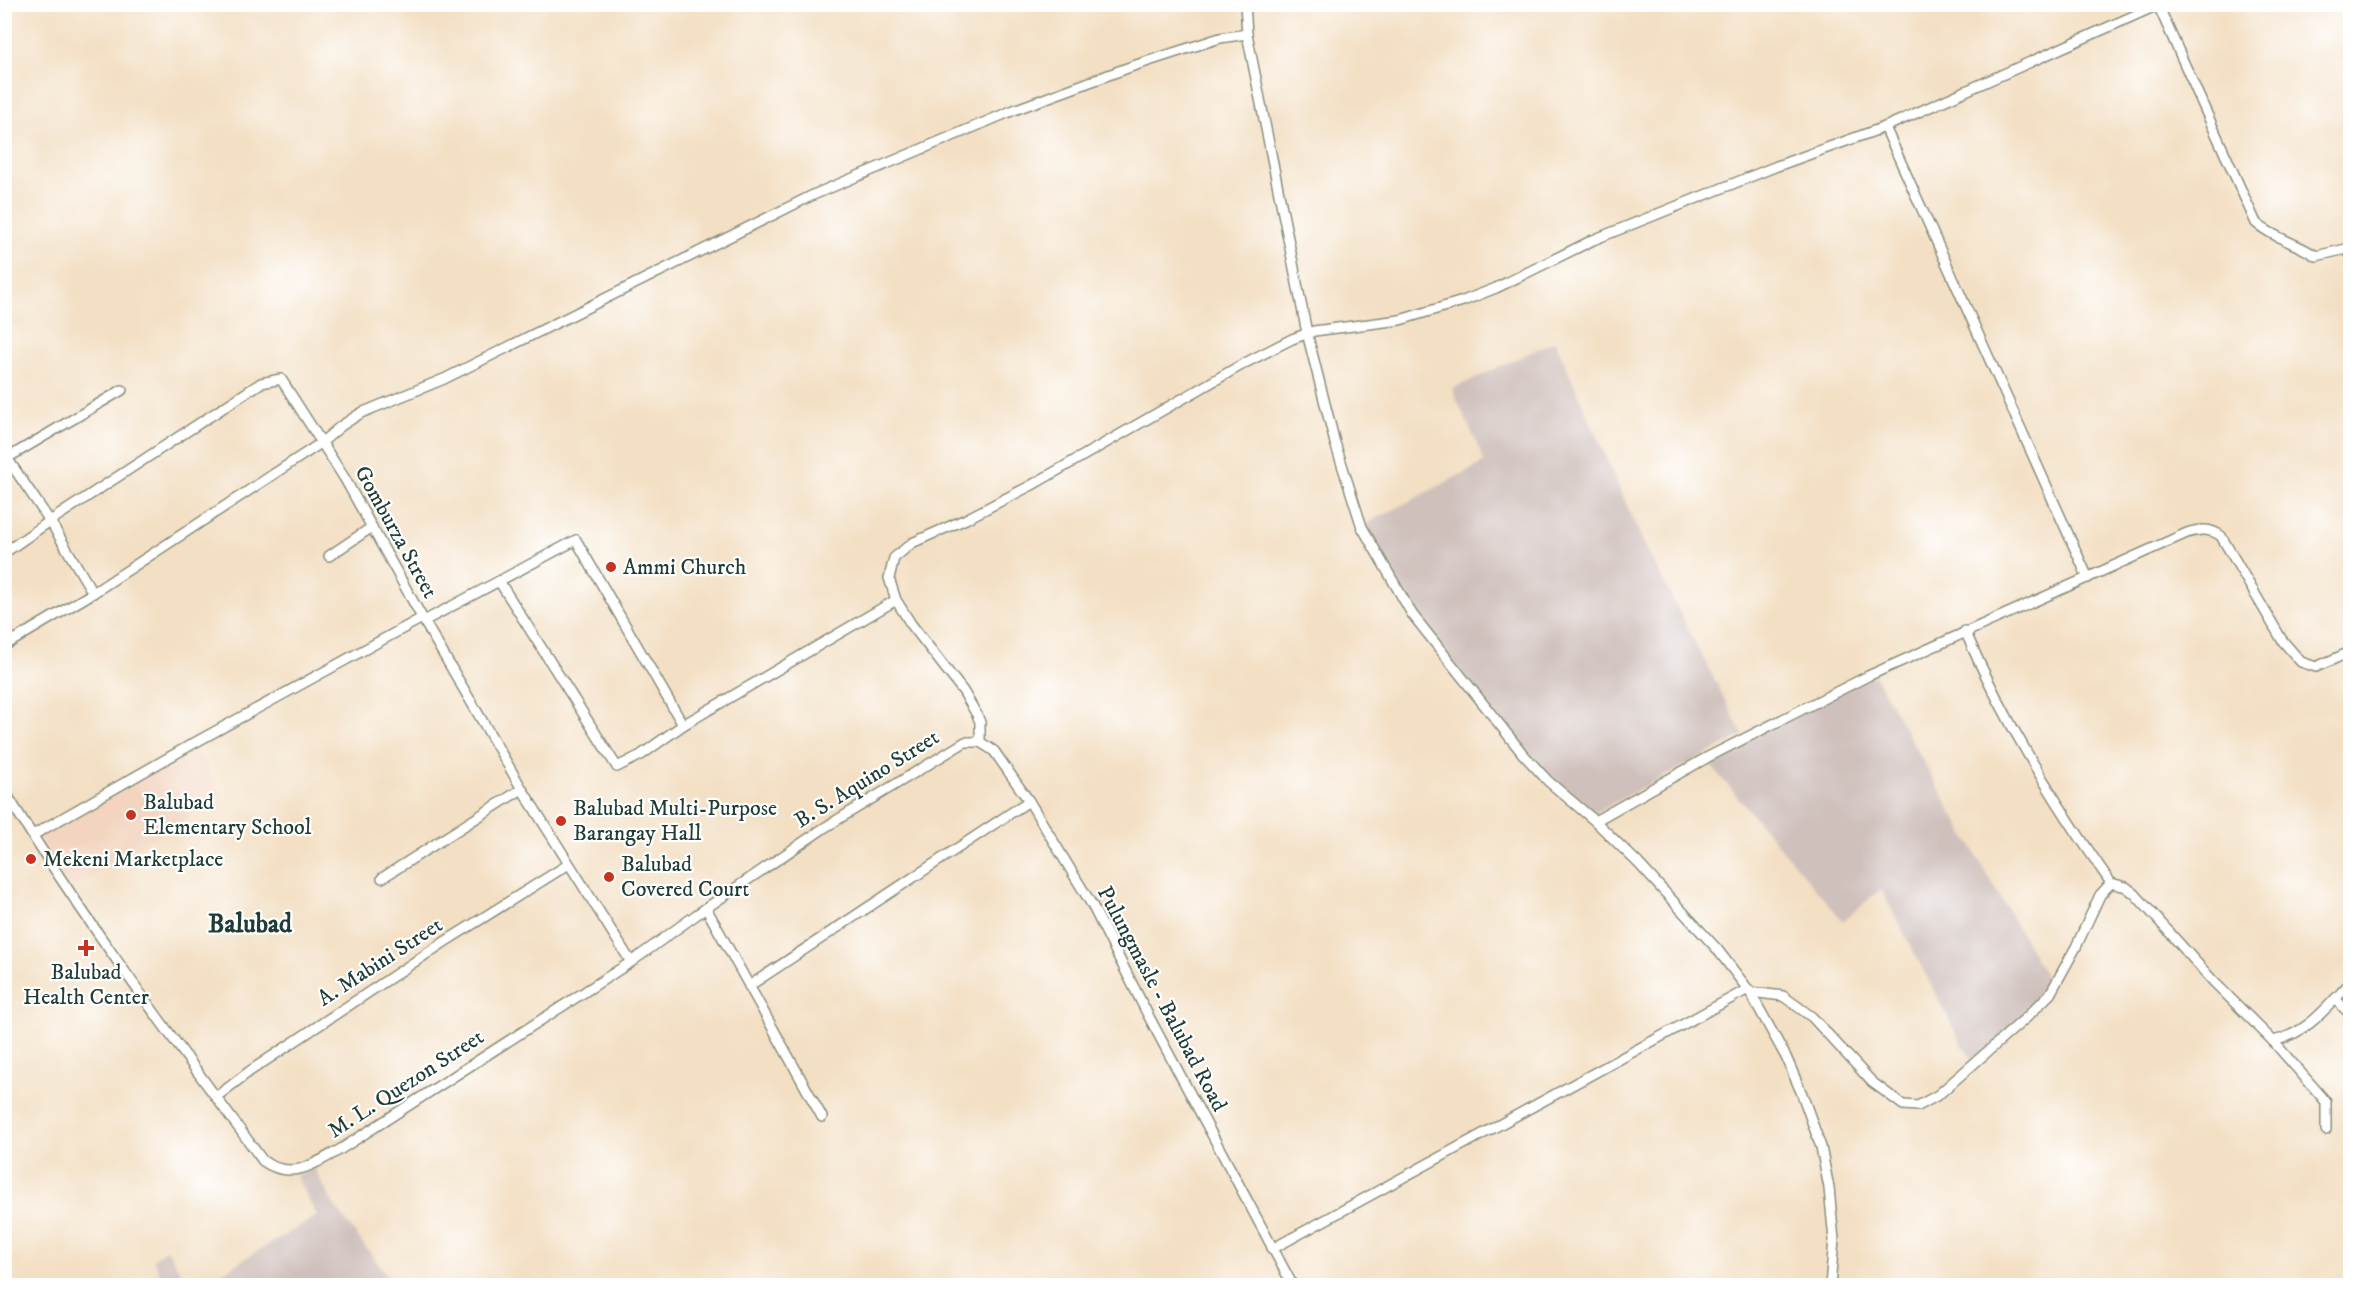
<svg xmlns="http://www.w3.org/2000/svg" width="2355" height="1290" viewBox="0 0 2355 1290" font-family="'IM FELL DW Pica',serif">
	<style>
		.built { fill: #f3d4bf }
		.industrial { fill: #cfc0bb }
		.lines { fill: none; stroke-linecap: round; stroke-linejoin: round }
		.minor-casing { stroke: #898e7c; stroke-width: 12 }
		.minor { stroke: #fff; stroke-width: 9 }
		.poi-dot { fill: #c8321e; stroke: #fff; stroke-width: 2 }
		.labels { text-anchor: middle; dominant-baseline: central; stroke-width: 4.5; stroke-linejoin: round; paint-order: stroke }
		.street-label { font-size: 22px; fill: #1f3d34; stroke: #fff }
		.poi-label { font-size: 22px; fill: #1f3d34; stroke: #fff; text-anchor: start }
		.quarter-label { font-size: 26px; font-weight: bold; fill: #1f3d34; stroke: #fff }
	</style>
	<rect width="100%" height="100%" fill="#fff"/>
	<filter id="ink" filterUnits="userSpaceOnUse"><feTurbulence type="fractalNoise" baseFrequency=".0167" numOctaves="2"/><feDisplacementMap in="SourceGraphic" scale="12" xChannelSelector="R" yChannelSelector="G"/><feConvolveMatrix kernelMatrix="1 2 1 2 8 2 1 2 1" color-interpolation-filters="sRGB"/></filter>
	<filter id="wash" filterUnits="userSpaceOnUse"><feTurbulence type="fractalNoise" baseFrequency=".008" numOctaves="4" result="noise"/><feDisplacementMap in="SourceGraphic" scale="24" xChannelSelector="R" yChannelSelector="G"/><feGaussianBlur stdDeviation="1.35" result="paint"/><feColorMatrix in="noise" values="0 0 0 0 0 0 0 0 0 0 0 0 0 0 0 0 0 1.4 0 .05"/><feComposite in="paint" operator="in"/></filter>
	<g filter="url(#wash)">
		<rect width="100%" height="100%" fill="#f3dfc3"/>
		<!-- built -->
		<path class="built" d="M194,745L224,796L70,889L37,834Z"/>
		<!-- industrial -->
		<g class="industrial">
			<path d="M1555,341L1643,542L1743,735L1587,817L1525,750L1412,612L1364,525L1485,462L1452,389Z"/>
			<path d="M1874,675L2051,986L2012,1028L1974,1061L1961,1043L1881,889L1843,921L1707,761Z"/>
			<path d="M314,1167L334,1205L394,1285L199,1286L317,1216L296,1176Z"/>
			<path d="M167,1249L188,1285H166L153,1259Z"/>
		</g>
	</g>
	<g filter="url(#ink)">
		<g class="lines">
			<defs>
				<g id="minor">
					<path d="M1245,4L1247,34L1307,333L1335,443L1362,527L1412,614L1523,754L1548,781L1595,821L1638,863L1717,949L1750,992L1786,1057L1802,1094L1821,1147L1829,1188L1834,1240L1830,1286"/>
					<path d="M2158,5L2256,223C2273,238 2297,243 2316,256L2346,249L2350,254"/>
					<path d="M1885,127L2088,578"/>
					<path d="M7,458L50,521L261,383L281,379L345,479L424,621L522,789L631,962"/>
					<path d="M4,460L122,390"/>
					<path d="M4,553L50,521L93,593"/>
					<path d="M329,556L372,527"/>
					<path d="M499,581L617,767L641,755L683,725L896,600"/>
					<path d="M424,621L576,540L683,725"/>
					<path d="M1965,631C2004,721 2055,803 2111,883L2126,887L2135,894L2213,981L2273,1041L2322,1097L2326,1102V1130"/>
					<path d="M4,646L93,593L321,443L341,426L361,413L444,379L813,195L1014,110L1130,67L1220,38L1247,34"/>
					<path d="M980,742V722L977,715L963,691L911,624L896,600L889,578L894,558L912,543L966,519L1032,485L1245,363L1292,339L1314,331L1400,320L1463,301L1496,288L1593,240L1777,166L1885,127L2160,4"/>
					<path d="M980,742L994,751L1029,801L1092,905L1148,1015L1293,1286"/>
					<path d="M4,790C83,919 174,1040 263,1161C292,1181 314,1164 341,1149L631,962L696,915L824,828L965,742H980"/>
					<path d="M1595,821L1708,757L1868,676L2187,533C2200,529 2210,528 2221,536L2282,640L2301,662L2316,667L2350,652"/>
					<path d="M33,835L196,742L422,618"/>
					<path d="M382,878L522,789"/>
					<path d="M706,908L822,1117"/>
					<path d="M749,986L1029,801"/>
					<path d="M1750,992L1783,996L1812,1017L1872,1082L1903,1105L1918,1106L1938,1095L2027,1017L2050,994L2076,947L2100,895L2111,883"/>
					<path d="M2335,999L2350,1014"/>
					<path d="M2273,1041C2307,1034 2327,1007 2350,983"/>
					<path d="M216,1097L250,1071L446,941L569,864"/>
					<path d="M1272,1249L1748,989"/>
				</g>
			</defs>
			<!-- minor casing -->
			<use href="#minor" class="minor-casing"/>
			<!-- minor -->
			<use href="#minor" class="minor"/>
		</g>
	</g>
	<!-- markers -->
	<g class="poi-dot">
		<circle cx="611" cy="567" r="6"/>
		<circle cx="131" cy="815" r="6"/>
		<circle cx="561" cy="821" r="6"/>
		<circle cx="31" cy="859" r="6"/>
		<circle cx="609" cy="877" r="6"/>
		<path d="M83 939h6v6h6v6h-6v6h-6v-6h-6v-6h6z"/>
	</g>
	<g class="labels">
		<!-- street labels -->
		<g class="street-label">
			<text transform="translate(396 532) rotate(61)">Gomburza Street</text>
			<text transform="translate(867 779) rotate(-32)">B. S. Aquino Street</text>
			<text transform="translate(380 962) rotate(-33)">A. Mabini Street</text>
			<text transform="translate(1162 999) rotate(62)">Pulungmasle - Balubad Road</text>
			<text transform="translate(406 1084) rotate(-33)">M. L. Quezon Street</text>
		</g>
		<!-- poi labels -->
		<g class="poi-label">
			<text x="623" y="567">Ammi Church</text>
			<text x="143" y="802">Balubad<tspan x="143" dy="25">Elementary School</tspan></text>
			<text x="573" y="808">Balubad Multi-Purpose<tspan x="573" dy="25">Barangay Hall</tspan></text>
			<text x="43" y="859">Mekeni Marketplace</text>
			<text x="621" y="864">Balubad<tspan x="621" dy="25">Covered Court</tspan></text>
			<text x="86" y="972" text-anchor="middle">Balubad<tspan x="86" dy="25">Health Center</tspan></text>
		</g>
		<!-- quarter labels -->
		<g class="quarter-label">
			<text x="250" y="924">Balubad</text>
		</g>
	</g>
	<!-- margin -->
	<rect width="2355" height="1290" fill="none" stroke="#fff" stroke-width="24"/>
</svg>
